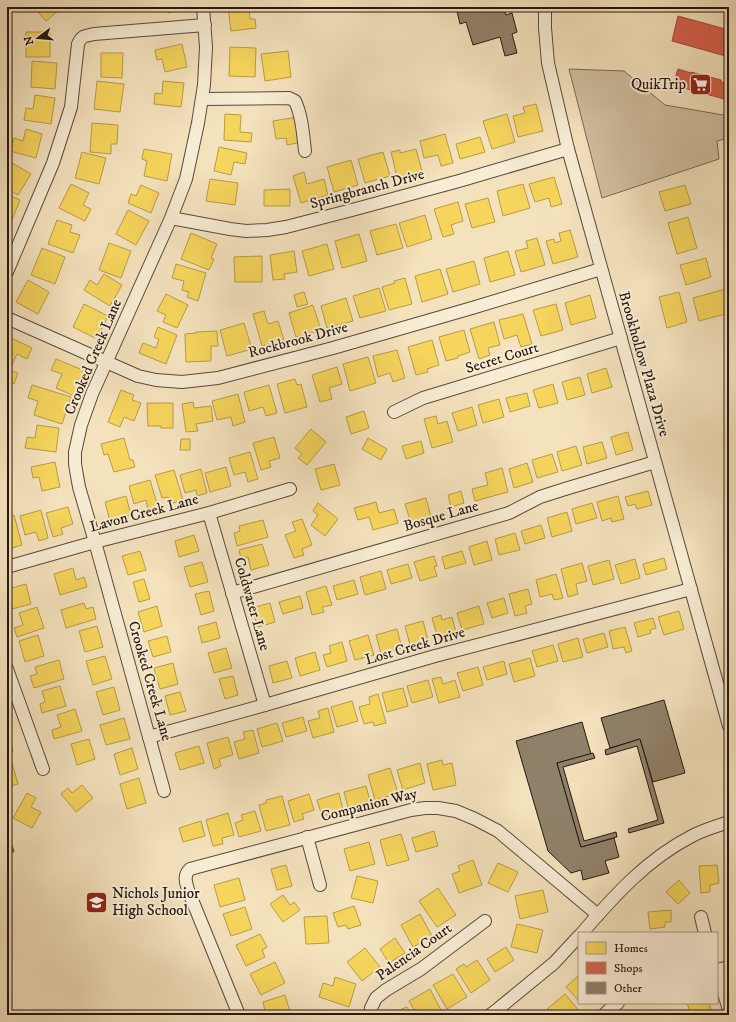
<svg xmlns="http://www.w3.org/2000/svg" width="736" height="1022" viewBox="0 0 736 1022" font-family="'IM FELL DW Pica',serif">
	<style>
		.green { fill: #d1bfa0; stroke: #7a6b58 }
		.homes { fill: #f6d55c; stroke: #b79c45 }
		.shops { fill: #d6604d; stroke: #a14a3b }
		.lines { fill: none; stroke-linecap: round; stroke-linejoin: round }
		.stream { stroke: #766754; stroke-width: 3 }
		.building { fill: #90816a; stroke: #241710 }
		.minor-casing { stroke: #584a3b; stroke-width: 14 }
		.minor { stroke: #f8ecd4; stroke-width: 12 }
		.labels { text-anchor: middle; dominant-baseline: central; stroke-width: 4; stroke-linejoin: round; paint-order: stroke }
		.poi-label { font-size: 15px; fill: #241710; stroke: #f8ecd4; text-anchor: end }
		.street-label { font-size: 15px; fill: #241710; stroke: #f8ecd4 }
	</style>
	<rect width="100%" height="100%" fill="#f4e2bd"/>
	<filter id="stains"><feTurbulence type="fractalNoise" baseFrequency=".005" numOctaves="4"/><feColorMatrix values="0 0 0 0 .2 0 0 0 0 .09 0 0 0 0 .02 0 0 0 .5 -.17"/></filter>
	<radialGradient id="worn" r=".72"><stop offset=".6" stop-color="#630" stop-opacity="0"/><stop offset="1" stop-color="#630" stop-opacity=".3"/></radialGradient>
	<!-- green -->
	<path class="green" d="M569,69L624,71L665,105L729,116V138L717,141L719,159L602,198Z"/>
	<!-- homes -->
	<g class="homes">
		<path d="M34,7H63L46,21Z"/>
		<path d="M166,7H183L184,8L168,13Z"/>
		<path d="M228,7H249L250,19H255L256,28L231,31Z"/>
		<rect x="26" y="32" width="24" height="25"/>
		<path d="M182,44L187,67L165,72L162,59L157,60L155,50Z"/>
		<path d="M230,47L256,48L255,77L229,76Z"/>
		<path d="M288,51L291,77L265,81L261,54Z"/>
		<path d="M101,53H123L122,78L101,77Z"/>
		<path d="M32,61L57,63L55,89L31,87Z"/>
		<path d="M97,81L124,84L120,112L94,109Z"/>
		<path d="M163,81L184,83L181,107L154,104L155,93L162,94Z"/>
		<path d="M35,95L55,98L51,124L24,120L26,108L33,109Z"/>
		<path d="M536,104L543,131L518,137L513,116L525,113L523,107Z"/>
		<path d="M225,114L241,115L240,132L252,133L251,142L224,140Z"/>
		<path d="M507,114L515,142L492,149L483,121Z"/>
		<path d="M298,117L302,142L287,145L286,138L276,139L273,121Z"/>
		<path d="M92,123L118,125L117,144H111V154L90,152Z"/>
		<path d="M26,129L42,134L36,158L10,151L14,138L23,141Z"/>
		<path d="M445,134L453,163L441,166L438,155L424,158L420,141Z"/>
		<path d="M480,137L485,152L460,159L456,144Z"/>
		<path d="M219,147L247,153L245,164L234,162L231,175L214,171Z"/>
		<path d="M144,149L172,154L167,181L144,176L147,161L142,159Z"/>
		<path d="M416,149L422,171L397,177L391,152L400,150V153Z"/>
		<path d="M82,152L106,158L99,184L75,178Z"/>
		<path d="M383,152L390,176L365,183L358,159Z"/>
		<path d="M7,160L31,174L18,195L7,189Z"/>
		<path d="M351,160L358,185L334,192L327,167Z"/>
		<path d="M304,172L307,184L324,179L328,195L301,203L293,176Z"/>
		<path d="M554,177L562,204L551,207L549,198L535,202L529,184Z"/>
		<path d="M210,179L238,183L235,205L206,201Z"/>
		<path d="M71,184L89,193L83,205L91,209L85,221L59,208Z"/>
		<path d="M523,184L530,208L503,216L497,191Z"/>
		<path d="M141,185L159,193L151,213L128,203L131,194L136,196Z"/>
		<path d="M685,185L691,204L665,211L659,192Z"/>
		<path d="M290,189V206H264V190Z"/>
		<path d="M7,194L20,200L11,222L7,220Z"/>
		<path d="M488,198L495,222L472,228L465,204Z"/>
		<path d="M458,202L463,221L451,225L454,234L443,237L434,209Z"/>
		<path d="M128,210L149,221L136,245L116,234Z"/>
		<path d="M425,215L432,239L407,247L399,223Z"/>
		<path d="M688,217L697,248L677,254L668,223Z"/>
		<path d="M57,220L72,225L70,232L80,235L73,253L48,244Z"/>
		<path d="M396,224L403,248L377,255L370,231Z"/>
		<path d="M570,230L578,257L553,264L546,241L554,239L555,243L561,241L559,233Z"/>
		<path d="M191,233L217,244L211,258L214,259L209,270L181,259Z"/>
		<path d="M359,234L367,261L342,268L335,241Z"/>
		<path d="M537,238L545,265L521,272L515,251L528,248L526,241Z"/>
		<path d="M109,243L131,251L121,278L99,270Z"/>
		<path d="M327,244L334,269L309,276L302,251Z"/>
		<path d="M42,248L65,257L55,284L31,275Z"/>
		<path d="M294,251L297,272L284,274L285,279L273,280L270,255Z"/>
		<path d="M508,251L515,275L490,282L484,258Z"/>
		<path d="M262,256V282H235L234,257Z"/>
		<path d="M706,258L711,277L686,285L680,265Z"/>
		<path d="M474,261L480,284L453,292L446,269Z"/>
		<path d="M176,264L206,273L198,301L187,297L189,292L182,290L184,281L172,278Z"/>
		<path d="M440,269L448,294L422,302L415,276Z"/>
		<path d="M104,274L122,285L110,306L84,290L90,280L97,285Z"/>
		<path d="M405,278L412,304L389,310L382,287L395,283L394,281Z"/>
		<path d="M28,280L49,292L38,314L16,302Z"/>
		<path d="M379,288L386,311L360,318L353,296Z"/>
		<path d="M729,288V313L699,321L693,298Z"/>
		<path d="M304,292L308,304L297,307L294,295Z"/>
		<path d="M679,292L687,322L667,328L659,297Z"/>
		<path d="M166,294L188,305L177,328L163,322L166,315L157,311Z"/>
		<path d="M590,295L596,318L571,325L565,303Z"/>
		<path d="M346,298L353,321L327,328L321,306Z"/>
		<path d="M84,304L108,316L97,339L73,327Z"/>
		<path d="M556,304L563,330L541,336L533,310Z"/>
		<path d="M313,305L321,330L296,337L289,313Z"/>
		<path d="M264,311L268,324L278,321L284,340L262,346L253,314Z"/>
		<path d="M523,314L532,344L521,347L517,335L504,339L499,320Z"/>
		<path d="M494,322L500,345L488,348L490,355L479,359L470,329Z"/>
		<path d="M244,323L252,349L227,356L220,330Z"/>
		<path d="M158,327L177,335L166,364L139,353L143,343L156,348L159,339L154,337Z"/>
		<path d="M464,330L470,352L458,356V358L446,361L439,337Z"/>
		<path d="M217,331L218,346H211V361L186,362L185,334L196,333V332Z"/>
		<path d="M7,336L32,348L27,359L17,354L11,367L7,365Z"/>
		<path d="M432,340L439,365L427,369L428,372L416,375L408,347Z"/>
		<path d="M397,350L405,378L393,382L390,373L378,377L373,356Z"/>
		<path d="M368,357L376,383L350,391L343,364Z"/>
		<path d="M56,359L85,371L74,396L56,388L62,374L51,370Z"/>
		<path d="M337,367L342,384L329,388L332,399L320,402L312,375Z"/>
		<path d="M606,368L612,387L592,393L587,374Z"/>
		<path d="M7,369L18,373L14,384L7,381Z"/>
		<path d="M580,377L585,395L567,400L562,382Z"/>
		<path d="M295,379L297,385L301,384L307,407L285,413L277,384Z"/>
		<path d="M553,384L558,403L539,408L533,390Z"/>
		<path d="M32,385L71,397L62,424L34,415L38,401L28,398Z"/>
		<path d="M269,385L277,413L266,416L263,407L249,411L244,392Z"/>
		<path d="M121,390L134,395L132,400L141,403L134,421L124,417L120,427L108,422Z"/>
		<path d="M527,393L530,406L510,412L506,398Z"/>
		<path d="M238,394L245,422L233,426L231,417L217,420L212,401Z"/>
		<path d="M499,399L504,417L483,423L478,405Z"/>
		<path d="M193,402L194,408L211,406L213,421L196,424L198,431L186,432L182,404Z"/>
		<path d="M147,403H173V428H161V426H148Z"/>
		<path d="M472,407L477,425L458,431L452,413Z"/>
		<path d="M364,411L369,428L351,434L346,417Z"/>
		<path d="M436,416L438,424L447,421L453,442L432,448L424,419Z"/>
		<path d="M37,425L59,428L56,452L25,448L27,437L35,438Z"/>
		<path d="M311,429L326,442L307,465L298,458L302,454L295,448Z"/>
		<path d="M628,432L633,450L616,455L611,437Z"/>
		<path d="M274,437L280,458L269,461L271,467L261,470L253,443Z"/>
		<path d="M124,438L130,460H133L135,467L114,472L108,454L104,455L101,444Z"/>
		<path d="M368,438L387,449L381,460L362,449Z"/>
		<path d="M181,439H190V450H180Z"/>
		<path d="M421,441L424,453L406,459L402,446Z"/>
		<path d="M602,442L607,458L587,464L583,447Z"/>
		<path d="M576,446L582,465L562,471L557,452Z"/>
		<path d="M250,452L258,479L248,482L245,472L234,475L229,458Z"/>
		<path d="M552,454L558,472L537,478L532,460Z"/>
		<path d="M55,462L60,487L42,491L39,477L33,478L31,467Z"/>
		<path d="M527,463L533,482L514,488L509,469Z"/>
		<path d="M334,464L340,485L321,490L315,469Z"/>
		<path d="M226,467L231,486L210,492L205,473Z"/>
		<path d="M502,468L508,492L475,501L472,489L488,485L485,473Z"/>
		<path d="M201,469L207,493L197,496L196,490L185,493L180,475Z"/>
		<path d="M174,470L183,500L170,504L168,497L162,498L155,475Z"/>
		<path d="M150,480L158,507L148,510L146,500L134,504L129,486Z"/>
		<path d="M461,491L464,503L451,507L448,495Z"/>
		<path d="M648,491L652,505L637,509L635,504L628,506L625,497Z"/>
		<path d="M126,496L131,515L110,521L105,502Z"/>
		<path d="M618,496L624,519L612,522L611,518L602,521L597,502Z"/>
		<path d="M426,498L431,517L411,523L405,504Z"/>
		<path d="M376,502L379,513L394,509L398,523L373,530L369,517L358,520L354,508Z"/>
		<path d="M318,503L338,519L325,536L311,525L318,515L313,511Z"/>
		<path d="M592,503L597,518L576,524L572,509Z"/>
		<path d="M68,507L73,524L61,528L63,534L53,537L46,513Z"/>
		<path d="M41,510L48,538L39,541L36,532L25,535L20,516Z"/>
		<path d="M567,512L572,531L552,537L547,518Z"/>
		<path d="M14,515L22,545L9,549L7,543V517Z"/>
		<path d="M302,519L312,545L302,549L304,555L294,558L285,535L296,531L292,522Z"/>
		<path d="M263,520L268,537L237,546L234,533L240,531L239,526Z"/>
		<path d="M541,525L545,538L525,544L521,531Z"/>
		<path d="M515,533L520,550L499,555L495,539Z"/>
		<path d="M194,535L199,551L179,557L175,541Z"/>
		<path d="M487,541L492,560L474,565L469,547Z"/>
		<path d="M262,544L269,565L251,570L248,557L241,559L239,550Z"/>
		<path d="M140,551L146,570L128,575L122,556Z"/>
		<path d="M462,551L466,563L445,569L442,557Z"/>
		<path d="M434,556L437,566L434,567L437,576L420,581L414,562Z"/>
		<path d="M664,558L667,569L646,575L643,564Z"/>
		<path d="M635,559L640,578L621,584L615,565Z"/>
		<path d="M609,560L614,579L593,585L588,566Z"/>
		<path d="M202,562L208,582L190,587L184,567Z"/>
		<path d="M582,563L587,581L576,584L578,594L568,597L561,569Z"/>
		<path d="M408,564L412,578L391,584L387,570Z"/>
		<path d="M73,568L76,580L84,577L87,587L60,595L54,574Z"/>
		<path d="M381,571L386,589L365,595L360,577Z"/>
		<path d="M556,574L563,598L554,600L552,594L540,597L536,580Z"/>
		<path d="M144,579L150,599L139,602L133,582Z"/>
		<path d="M354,580L358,594L337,600L333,586Z"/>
		<path d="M26,584L31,604L8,610L7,601L12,600L8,589Z"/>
		<path d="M326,586L332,605L322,607L324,612L312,615L306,592Z"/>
		<path d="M528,589L532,604L525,606L527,613L515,616L509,594Z"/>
		<path d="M209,591L214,611L201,615L195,594Z"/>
		<path d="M300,596L303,608L283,614L279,602Z"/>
		<path d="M504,598L508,613L492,618L487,603Z"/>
		<path d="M84,603L86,609L93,607L96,619L66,628L61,610Z"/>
		<path d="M270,603L275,622L258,627L252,608Z"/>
		<path d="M157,606L162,626L144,632L138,612Z"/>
		<path d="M479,606L484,624L462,630L457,613Z"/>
		<path d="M37,607L44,628L17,637L14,628L23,625L19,613Z"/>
		<path d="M679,611L684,629L664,635L658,617Z"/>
		<path d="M441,615L442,620L452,617L456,633L438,638L432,618Z"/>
		<path d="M653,618L656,628L650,630L651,633L638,637L634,623Z"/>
		<path d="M423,621L428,640L410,645L405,626Z"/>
		<path d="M216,622L220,638L202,643L198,627Z"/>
		<path d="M97,626L103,647L85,652L79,631Z"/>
		<path d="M625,627L632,651L626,653L624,647L613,649L609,631Z"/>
		<path d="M397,629L402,648L381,654L376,635Z"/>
		<path d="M604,633L608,647L587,653L583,639Z"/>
		<path d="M38,635L44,656L25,662L19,641Z"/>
		<path d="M368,635L374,655L355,660L349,641Z"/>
		<path d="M167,636L171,652L153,657L148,641Z"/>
		<path d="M578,638L583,657L563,662L558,644Z"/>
		<path d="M342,642L347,661L327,667L323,655L331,653L329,646Z"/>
		<path d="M553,645L558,661L537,667L532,651Z"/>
		<path d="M226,648L232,668L214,673L208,653Z"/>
		<path d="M315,652L320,670L300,676L295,658Z"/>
		<path d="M105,656L112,679L93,685L86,661Z"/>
		<path d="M530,658L535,676L514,682L509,664Z"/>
		<path d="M59,660L64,679L34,688L30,676L37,674L35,667Z"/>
		<path d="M287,661L292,678L273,683L269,666Z"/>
		<path d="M504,661L507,674L487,680L483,667Z"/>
		<path d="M173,663L178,684L160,689L154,668Z"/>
		<path d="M478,667L483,685L463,691L457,673Z"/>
		<path d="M233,676L238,695L225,699L219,679Z"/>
		<path d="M441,677L443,684L455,680L460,697L439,703L432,679Z"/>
		<path d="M428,680L433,697L412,703L407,686Z"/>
		<path d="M60,686L66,706L42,713L40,704L45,702L42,691Z"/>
		<path d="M114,687L120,710L103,715L96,692Z"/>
		<path d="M403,688L408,706L387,712L382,693Z"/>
		<path d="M180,692L186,711L170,715L165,696Z"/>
		<path d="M378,694L386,723L374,726L373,722L364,724L359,707L370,704L369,697Z"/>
		<path d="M352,701L358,721L337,727L331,707Z"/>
		<path d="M328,708L334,732L313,738L308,721L320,718L318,711Z"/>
		<path d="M75,709L82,731L54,739L52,730L61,727L57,715Z"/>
		<path d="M303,717L307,731L286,737L282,723Z"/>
		<path d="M124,718L130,739L106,745L100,725Z"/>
		<path d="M277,723L283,741L262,747L257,729Z"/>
		<path d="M8,730L13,751L7,752V731Z"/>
		<path d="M253,730L259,753L239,759L234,742L245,739L243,732Z"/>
		<path d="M228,737L233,755L219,759L221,766L214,769L207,743Z"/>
		<path d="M89,739L95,759L77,765L71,744Z"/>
		<path d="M199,746L204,763L180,770L175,753Z"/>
		<path d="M132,748L138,769L120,775L114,754Z"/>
		<path d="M442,760L443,765L452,763L456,785L433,790L427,764Z"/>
		<path d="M12,763L18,784L7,787V764Z"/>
		<path d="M420,763L425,783L403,790L397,770Z"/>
		<path d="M390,768L398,793L375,800L368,775Z"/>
		<path d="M139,778L146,803L127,809L120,784Z"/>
		<path d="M82,785L93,798L76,812L61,794L68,788L72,793Z"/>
		<path d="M366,786L370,801L348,807L344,792Z"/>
		<path d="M27,793L36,798L31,807L41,812L32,828L13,818Z"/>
		<path d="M339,793L343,810L322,816L317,800Z"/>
		<path d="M309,794L314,810L302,814L304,819L294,822L288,801Z"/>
		<path d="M282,796L290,825L266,831L259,805L266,803V800Z"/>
		<path d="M255,811L261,831L239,837L235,823L243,820L241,815Z"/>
		<path d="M228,813L234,835L222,838L223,844L213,846L206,820Z"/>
		<path d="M201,821L205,836L183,842L179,828Z"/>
		<path d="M434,831L438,846L416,852L412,838Z"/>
		<path d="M401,834L409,860L387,866L380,840Z"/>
		<path d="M369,842L375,864L350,871L344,849Z"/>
		<path d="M473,860L482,885L459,893L452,874L460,871L458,866Z"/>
		<path d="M498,863L518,872L508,892L488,883Z"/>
		<path d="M286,865L292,886L277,890L271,869Z"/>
		<path d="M717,865L719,883L710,885V892L701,893L699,866Z"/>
		<path d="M357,876L378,881L373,903L351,898Z"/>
		<path d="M239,878L245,900L220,907L214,885Z"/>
		<path d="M679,880L690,893L678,904L666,892Z"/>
		<path d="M438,888L456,915L437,927L419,901Z"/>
		<path d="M543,890L548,912L520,919L515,896Z"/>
		<path d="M283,895L290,905L294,902L300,910L283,922L270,904Z"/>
		<path d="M354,906L361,925L348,929L346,925L338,927L333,913Z"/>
		<path d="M245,907L252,929L231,936L223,914Z"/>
		<path d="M671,910V922H665V927L650,929L648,912Z"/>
		<path d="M420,914L432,936L413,947L401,925Z"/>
		<path d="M327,916L329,943L306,944L304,917Z"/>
		<path d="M517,924L543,930L537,953L511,947Z"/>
		<path d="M260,934L267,947L262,950L265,957L246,966L236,945Z"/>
		<path d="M395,938L405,953L389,963L380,949Z"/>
		<path d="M506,947L514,960L495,972L487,959Z"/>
		<path d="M365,948L380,967L362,981L347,962Z"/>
		<path d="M477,960L490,980L471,993L456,969L464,964L466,967Z"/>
		<path d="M275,962L285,983L261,995L250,974Z"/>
		<path d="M453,974L467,997L447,1009L433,985Z"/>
		<path d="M579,975V1001L566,987Z"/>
		<path d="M335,977L356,984L349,1007L319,997L323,983L333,986Z"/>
		<path d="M430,989L442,1012L437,1015H417L409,1001Z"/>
		<path d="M565,994L581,1013L578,1015H553L547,1009Z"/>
		<path d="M285,995L291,1015H266L263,1002Z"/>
		<path d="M687,1003H702L703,1004L709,1003L712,1013L706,1015H691Z"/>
		<path d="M407,1007L411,1015H399L397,1011Z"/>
		<path d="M664,1010L665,1015H645Z"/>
		<rect x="327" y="1013" width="22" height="2"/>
	</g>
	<!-- shops -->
	<g class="shops">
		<path d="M678,16L729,30V57L672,41Z"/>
		<path d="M678,69L691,73V72L721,80V82L729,84V96L728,100L673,85Z"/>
	</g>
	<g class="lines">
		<!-- stream -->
		<g class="stream">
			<path d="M7,51L8,96L7,98"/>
			<path d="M7,836L13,851"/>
		</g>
	</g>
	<!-- building -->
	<g class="building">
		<path d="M456,7H503L506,15L512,13L517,32L512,34L517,53L505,56L500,37L473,45L466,22L460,24Z"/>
		<path d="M664,700L685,773L653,782L640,739L610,748L601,718Z"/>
		<path d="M582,722L591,754L557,763L581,847L614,838L619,857L605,861L609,873L583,880L581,870L571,873L548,851L516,741Z"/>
		<path d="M640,739L664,823L629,833L628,829L658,820L637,746L606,755L605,750Z"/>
		<path d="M593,753L595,758L563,767L584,841L616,832L617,837L581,847L557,763Z"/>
	</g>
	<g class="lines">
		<defs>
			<g id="minor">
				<path d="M545,7V28L548,63L568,149L729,726"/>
				<path d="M202,99L289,98L295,101C302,116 303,134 305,151"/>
				<path d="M171,218L230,229L246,231L267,230L286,227L352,210L459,181L568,149"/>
				<path d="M7,272L53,163L71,107L78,44C82,35 85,36 94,34L205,25"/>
				<path d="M7,318L138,376L156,380L182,382L218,378L333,348L472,308L601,269"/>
				<path d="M394,412L423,398L621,338"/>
				<path d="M209,513L265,705"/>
				<path d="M7,567L95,542L209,513L290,489"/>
				<path d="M232,593L509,513L540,497L565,489L655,462"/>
				<path d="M7,669L43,769"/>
				<path d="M149,737L265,705L435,656L691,589"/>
				<path d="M164,791L95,542L79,487L75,464V452L81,425L92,394L171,218L186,179L198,123L204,85L206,47L203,7"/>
				<path d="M307,837L320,885"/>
				<path d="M701,917L705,933"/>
				<path d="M582,933C614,896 647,859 692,836C703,830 717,826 729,822"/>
				<path d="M717,970L729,1010"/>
				<path d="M717,970L729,967"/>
				<path d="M239,1015L188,890C186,882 183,876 190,869L411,810L425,808H438L456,811L475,819L498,831L598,915"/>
				<path d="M370,1015L371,1008L376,998L386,990L421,969L485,921"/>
				<path d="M490,1015L498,1009L554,963L579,936"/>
				<path d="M604,1015L609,1010L618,1003"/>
			</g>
		</defs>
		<!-- minor casing -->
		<use href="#minor" class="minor-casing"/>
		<!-- minor -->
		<use href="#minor" class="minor"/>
	</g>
	<!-- icons -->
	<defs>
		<symbol id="supermarket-square" viewBox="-11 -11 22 22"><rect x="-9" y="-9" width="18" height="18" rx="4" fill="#8f2418" stroke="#f8ecd4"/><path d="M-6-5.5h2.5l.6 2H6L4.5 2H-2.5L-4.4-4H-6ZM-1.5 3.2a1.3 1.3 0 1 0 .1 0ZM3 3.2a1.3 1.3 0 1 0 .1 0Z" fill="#fff"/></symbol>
		<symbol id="school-square" viewBox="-11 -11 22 22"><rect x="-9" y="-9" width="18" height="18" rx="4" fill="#8f2418" stroke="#f8ecd4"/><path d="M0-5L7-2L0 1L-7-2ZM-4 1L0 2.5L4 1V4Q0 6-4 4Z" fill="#fff"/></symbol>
	</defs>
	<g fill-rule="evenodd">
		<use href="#supermarket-square" x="688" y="72" width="25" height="25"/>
		<use href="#school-square" x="84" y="890" width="25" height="25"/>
	</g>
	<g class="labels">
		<!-- poi labels -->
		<g class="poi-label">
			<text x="686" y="84">QuikTrip</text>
			<text x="112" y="893" text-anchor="start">Nichols Junior<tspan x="112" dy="17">High School</tspan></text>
		</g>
		<!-- street labels -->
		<g class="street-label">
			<text transform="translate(367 189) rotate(-15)">Springbranch Drive</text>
			<text transform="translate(298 340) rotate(-15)">Rockbrook Drive</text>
			<text transform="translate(93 357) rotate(-67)">Crooked Creek Lane</text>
			<text transform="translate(502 358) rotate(-17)">Secret Court</text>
			<text transform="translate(644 364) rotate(74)">Brookhollow Plaza Drive</text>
			<text transform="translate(144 513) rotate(-15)">Lavon Creek Lane</text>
			<text transform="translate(441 516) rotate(-16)">Bosque Lane</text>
			<text transform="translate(252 604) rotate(74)">Coldwater Lane</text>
			<text transform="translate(415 646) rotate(-16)">Lost Creek Drive</text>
			<text transform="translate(150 681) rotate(74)">Crooked Creek Lane</text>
			<text transform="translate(369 805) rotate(-14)">Companion Way</text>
			<text transform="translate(414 952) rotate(-35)">Palencia Court</text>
		</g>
	</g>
	<!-- margin -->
	<rect width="736" height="1022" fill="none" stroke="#f4e2bd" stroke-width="24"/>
	<rect x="8" y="8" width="720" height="1006" fill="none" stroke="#241710" stroke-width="2"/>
	<rect x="12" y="12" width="712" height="998" fill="none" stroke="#241710"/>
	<!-- legend -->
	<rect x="578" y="932" width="140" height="72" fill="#f8ecd4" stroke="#a39786"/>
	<rect x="586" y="942" width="20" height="12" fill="#f6d55c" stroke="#a39786"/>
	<text x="614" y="952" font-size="12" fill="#241710">Homes</text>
	<rect x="586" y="962" width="20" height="12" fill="#d6604d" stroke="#a39786"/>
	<text x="614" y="972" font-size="12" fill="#241710">Shops</text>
	<rect x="586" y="982" width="20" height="12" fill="#90816a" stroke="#a39786"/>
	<text x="614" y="992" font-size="12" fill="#241710">Other</text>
	<!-- north arrow -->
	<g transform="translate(38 38) rotate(254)" stroke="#f8ecd4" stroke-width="3" paint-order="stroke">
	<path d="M0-3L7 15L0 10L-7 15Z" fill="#241710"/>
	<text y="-6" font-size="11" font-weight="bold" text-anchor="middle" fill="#241710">N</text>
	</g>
	<rect width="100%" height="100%" filter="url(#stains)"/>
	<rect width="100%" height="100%" fill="url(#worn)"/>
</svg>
